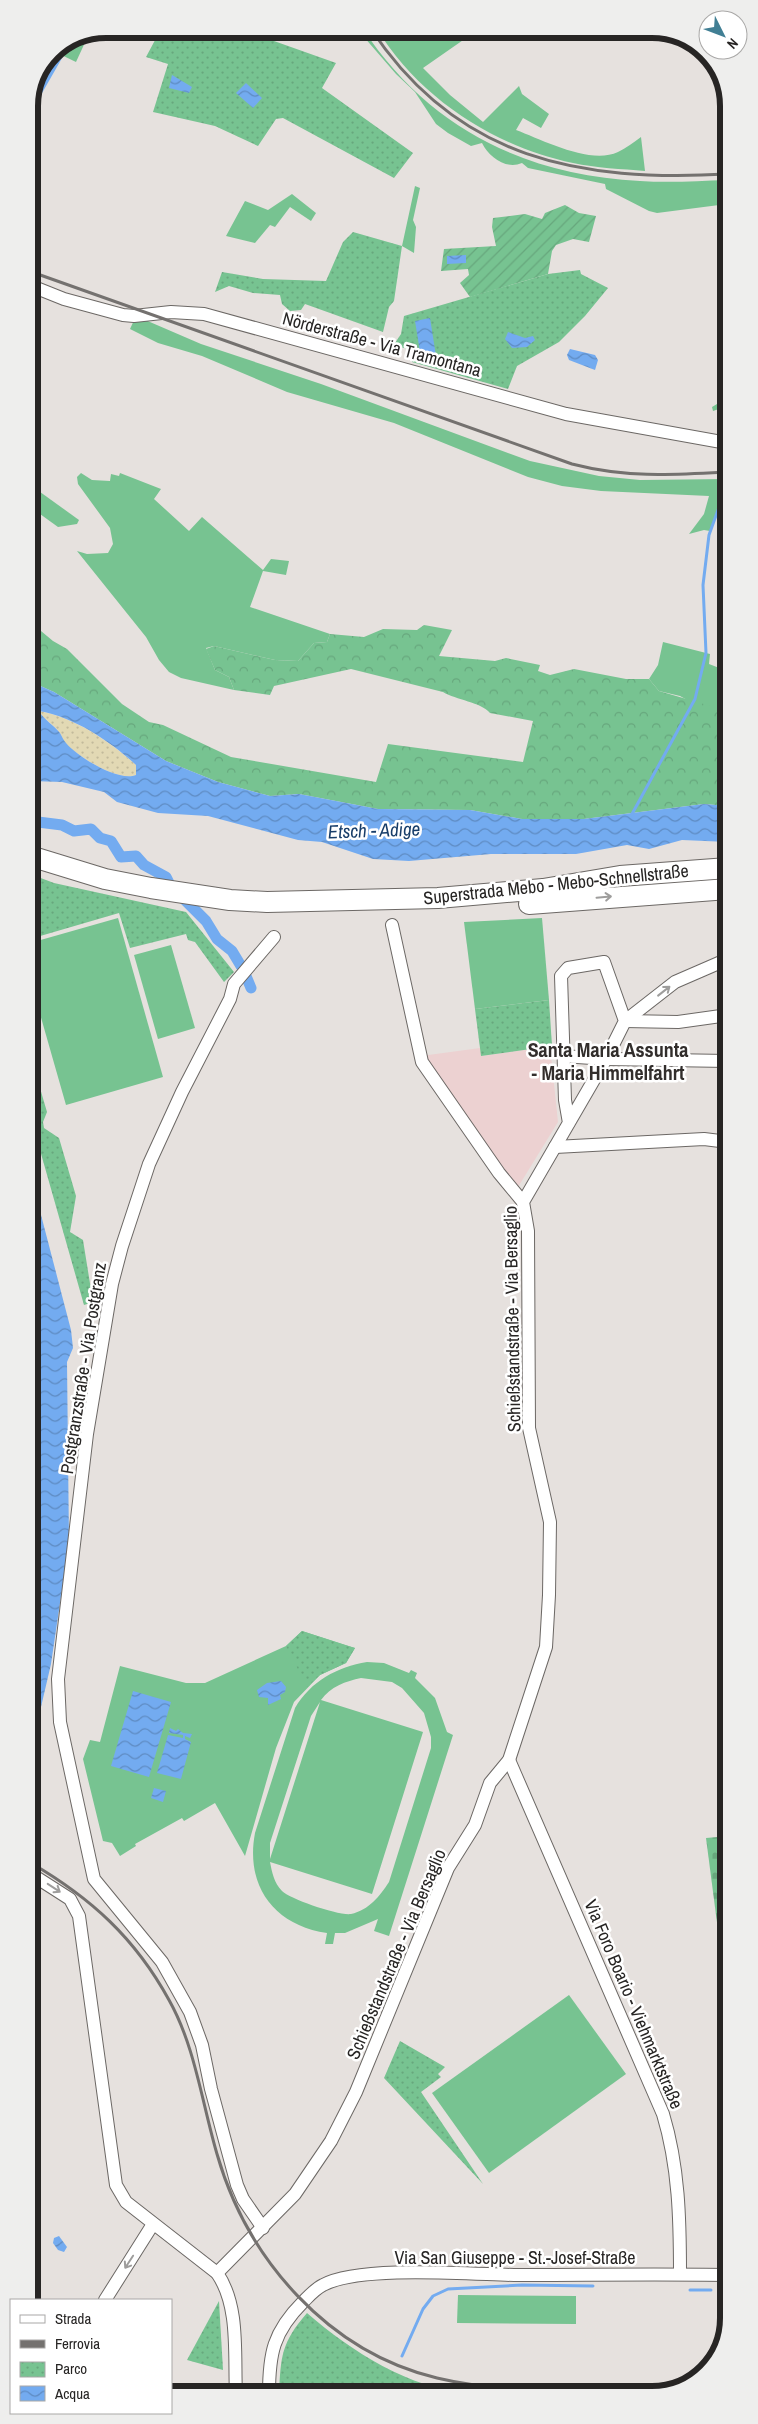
<svg xmlns="http://www.w3.org/2000/svg" width="758" height="2424" viewBox="0 0 758 2424" font-family="'Archivo Narrow',sans-serif">
	<style>
		.education { fill: #ecd1d1 }
		.grass { fill: #77c391; fill-rule: evenodd }
		.forest { fill: url(#forest-crowns) }
		.sand { fill: url(#sand-dots) }
		.cemetery { fill: url(#cemetery-stones) }
		.park { fill: url(#park-dots) }
		.garden { fill: url(#garden-furrows) }
		.water { fill: url(#water-waves); fill-rule: evenodd }
		.lines { fill: none; stroke-linecap: round; stroke-linejoin: round }
		.stream { stroke: #73abf0; stroke-width: 3 }
		.canal { stroke: #73abf0; stroke-width: 11 }
		.minor-casing { stroke: #6c6865; stroke-width: 14 }
		.trunk-casing { stroke: #6c6865; stroke-width: 22 }
		.minor { stroke: #fff; stroke-width: 12 }
		.trunk { stroke: #fff; stroke-width: 20 }
		.rail { stroke: #74716f; stroke-width: 3 }
		.oneway { stroke: #9e9d9c }
		.labels { text-anchor: middle; dominant-baseline: central; stroke-width: 5; stroke-linejoin: round; paint-order: stroke }
		.street-label { font-size: 18px; fill: #272524; stroke: #fff }
		.water-label { font-size: 19px; font-style: italic; fill: #173d69; stroke: #fff }
		.quarter-label { font-size: 20px; font-weight: bold; fill: #322e2c; stroke: #fff }
		.rim { fill: none; stroke: #272524; stroke-width: 6 }
	</style>
	<defs>
		<pattern id="forest-crowns" width="20" height="18" patternUnits="userSpaceOnUse" patternTransform="scale(1.25)"><rect width="20" height="18" fill="#77c391"/><path d="M2 6a3 3 0 1 1 6 0M12 15a3 3 0 1 1 6 0" fill="none" stroke="#67a77d"/></pattern>
		<pattern id="sand-dots" width="8" height="8" patternUnits="userSpaceOnUse" patternTransform="scale(1.25)"><rect width="8" height="8" fill="#e2d9b4"/><path d="M2 2h.1M6 6h.1" fill="none" stroke="#c2ba9b" stroke-width="1.8" stroke-linecap="round"/></pattern>
		<pattern id="cemetery-stones" width="16" height="16" patternUnits="userSpaceOnUse" patternTransform="scale(1.25)"><rect width="16" height="16" fill="#77c391"/><path d="M2 7V4a2 2 0 0 1 4 0v3zM10 15v-3a2 2 0 0 1 4 0v3z" fill="#67a77d"/></pattern>
		<pattern id="park-dots" width="8" height="8" patternUnits="userSpaceOnUse" patternTransform="scale(1.25)"><rect width="8" height="8" fill="#77c391"/><path d="M2 2h.1M6 6h.1" fill="none" stroke="#67a77d" stroke-width="1.8" stroke-linecap="round"/></pattern>
		<pattern id="garden-furrows" width="10" height="10" patternUnits="userSpaceOnUse" patternTransform="scale(1.25)"><rect width="10" height="10" fill="#77c391"/><path d="M-1 1l2-2M0 10L10 0M9 11l2-2" fill="none" stroke="#67a77d"/></pattern>
		<pattern id="water-waves" width="16" height="10" patternUnits="userSpaceOnUse" patternTransform="scale(1.25)"><rect width="16" height="10" fill="#73abf0"/><path d="M0 5q4-4 8 0t8 0" fill="none" stroke="#5e8bc2"/></pattern>
	</defs>
	<rect width="100%" height="100%" fill="#e6e1de"/>
	<!-- education -->
	<path class="education" d="M550,1046L558,1122L515,1192L421,1056L480,1048L482,1056Z"/>
	<!-- grass -->
	<g class="grass">
		<path d="M357,29H363C428,127 523,175 640,181C669,183 698,181 727,180V204L657,213L649,211L606,189L605,184L528,168L522,163C506,170 489,157 482,143L471,146L448,133L436,124L415,92L396,74Z"/>
		<path d="M377,29H479L423,68L450,95L483,122L519,86L522,94L549,114L541,128L523,118L516,130C543,140 590,165 618,152C626,148 634,142 641,137L645,171C622,169 596,168 573,163C495,147 419,98 377,29Z"/>
		<path d="M88,36L76,62L53,51Z"/>
		<path d="M415,186L420,188L413,220L416,227L414,253L402,246Z"/>
		<path d="M292,194L316,213L311,221L290,207L275,227L270,225L255,243L226,236L245,201L268,210Z"/>
		<path d="M136,316L201,344L321,384L530,461L599,476L640,480L727,479V498H724L710,531L704,530L689,534L704,514L709,496L601,491L562,486L528,477L394,423L287,392L202,356L158,343L130,329Z"/>
		<path d="M727,390V412L719,409L713,411L712,407L717,404Z"/>
		<path d="M81,473L92,480L110,481L111,474L119,476L120,473L161,489L154,499L189,531L202,517L263,570L271,559L289,561L286,575L263,571L250,607L330,634L327,642L314,643L298,661L275,660L214,646L206,648L215,670L229,677L234,690L181,678L169,672L159,660L146,637L77,551L87,554L108,553L113,544L110,528L78,484L77,477Z"/>
		<path d="M29,484L79,520L77,524L58,527L29,506Z"/>
		<path d="M663,642L710,654L709,664L727,671V716L725,721L680,696L659,691L649,679L658,665Z"/>
		<path d="M118,918L163,1077L66,1105L30,979V943Z"/>
		<path d="M542,918L549,1000L475,1009L464,922Z"/>
		<path d="M171,945L195,1028L158,1039L134,955Z"/>
		<path d="M302,1631L355,1648L346,1663L320,1675L294,1702L276,1748L245,1856L215,1803L184,1821L182,1818L135,1844L136,1846L120,1856L112,1843L103,1841L83,1759L90,1740L100,1742L120,1666L186,1683H205L286,1646Z"/>
		<path d="M367,1662L384,1663L409,1673L411,1670L417,1673L415,1678L435,1698L447,1732L453,1735L389,1936L374,1931L378,1919L345,1933H335L333,1944H325L327,1933C274,1925 245,1886 255,1833L295,1708C311,1681 337,1667 367,1662ZM361,1678L392,1682L402,1688L424,1713L431,1737V1748L389,1882C380,1896 369,1910 351,1914C339,1916 290,1899 282,1891C274,1883 272,1872 270,1862L372,1894L423,1732L321,1700C330,1687 346,1681 361,1678ZM320,1702L270,1859V1860V1843L311,1716Z"/>
		<path d="M569,1995L626,2074L489,2173L432,2093Z"/>
		<path d="M458,2295L576,2296V2324L457,2323Z"/>
	</g>
	<!-- forest -->
	<path class="forest" d="M29,621L53,641L67,649L122,704L149,722L163,725L231,757L376,782L388,744L523,762L533,721L490,713C481,702 456,700 443,692L351,669L274,686L270,695L234,690L229,677L215,670L206,649L214,646L275,660L298,661L314,643L327,642L330,634L364,637L383,629L417,630L424,625L452,630L439,656L495,661L506,658L540,665L538,671L550,675L574,669L626,679H649L659,691L714,707L725,720L727,716L728,806L704,804L584,819H522L470,810L378,809L299,794L270,796L218,782L166,761L54,692L29,681Z"/>
	<!-- sand -->
	<path class="sand" d="M38,711C74,717 109,741 136,765V775C118,782 79,757 65,743C63,740 62,736 60,733C54,725 44,719 38,711Z"/>
	<!-- cemetery -->
	<path class="cemetery" d="M729,1836V2015L706,1838Z"/>
	<!-- park -->
	<g class="park">
		<path d="M161,29H252L274,41L336,63L322,88L413,153L394,178L283,118L276,119L258,146L215,126L153,112L168,64L146,57Z"/>
		<path d="M544,29H625C592,46 577,37 544,29Z"/>
		<path d="M353,232L402,246L394,301L389,307L383,332L305,304L301,310L290,311L282,304L280,295L253,293L229,286L215,292L222,272L263,279L326,281L343,242Z"/>
		<path d="M580,270L581,274L608,288L585,316L559,342L517,366L508,389L412,362L410,349L393,346L401,334L404,316L548,274Z"/>
		<path d="M30,874L54,883L186,912L234,972L224,982L195,942L188,940L186,934L130,948L119,913L30,939Z"/>
		<path d="M549,1000L552,1046L481,1056L475,1009Z"/>
		<path d="M30,1054L47,1112L43,1122L44,1128L59,1138L76,1196L70,1232L83,1240L93,1302L84,1305L30,1115Z"/>
		<path d="M302,1631L348,1646L355,1648L346,1663L320,1675L307,1687L286,1646Z"/>
		<path d="M400,2041L445,2067L438,2074L441,2077L421,2092L483,2184L384,2078Z"/>
		<path d="M219,2301L223,2370L187,2360Z"/>
		<path d="M307,2313C352,2352 409,2388 470,2394H279C281,2356 281,2343 307,2313Z"/>
	</g>
	<!-- garden -->
	<path class="garden" d="M565,205L579,213L596,216L589,242L573,239L556,245L552,251L548,274L470,297L460,283L469,275L468,269L441,271L444,249L496,246L492,227L493,218L525,214L542,219L545,213Z"/>
	<!-- water -->
	<g class="water">
		<path d="M172,75L192,87L189,93L169,88Z"/>
		<path d="M246,83L262,98L253,108L236,93Z"/>
		<path d="M466,255V263L447,264V256Z"/>
		<path d="M430,318L436,356L421,358L415,321Z"/>
		<path d="M508,332L525,338L533,336L535,340L527,347L512,348L505,339Z"/>
		<path d="M570,349L595,355L598,360L595,370L569,360L567,355Z"/>
		<path d="M29,681L54,692L166,761L218,782L270,796L299,794L378,809L470,810L522,819H584L704,804L728,806V842L682,840L649,849L627,845L576,854H491L409,861L373,859L322,842L298,840L208,816L158,813L117,802L104,792L62,782L30,781ZM39,711C74,717 110,741 136,765V775C118,782 78,757 66,743C63,740 62,736 60,733C54,725 44,720 39,711Z"/>
		<path d="M30,1175H34V1188L71,1330L73,1348L67,1362L69,1542L51,1664L31,1750Z"/>
		<path d="M281,1681L286,1687L285,1692L280,1695L281,1699L268,1705V1698L259,1697L257,1690L267,1683Z"/>
		<path d="M133,1691L171,1702L149,1777L111,1766Z"/>
		<path d="M170,1728L176,1731L178,1729L183,1733L192,1734L190,1738L185,1736V1739L191,1742L181,1779L157,1773L168,1735L183,1738V1735L169,1733Z"/>
		<path d="M154,1788L166,1791L163,1802L151,1798Z"/>
		<path d="M59,2236L67,2247L64,2252L58,2250L53,2243L54,2238Z"/>
	</g>
	<g class="lines">
		<!-- stream -->
		<g class="stream">
			<path d="M632,814L695,699L706,653L703,585L709,535L727,485"/>
			<path d="M690,2290H711"/>
			<path d="M402,2356L423,2309L433,2296L448,2289L522,2285L593,2286"/>
		</g>
		<!-- canal -->
		<g class="canal">
			<path d="M30,103L58,54"/>
			<path d="M30,821L62,825L74,831L91,829L100,838L111,841L121,857L136,856L144,865L166,877L170,885L206,921L217,939L232,951L241,966"/>
			<path d="M246,976L251,988"/>
		</g>
		<defs>
			<g id="minor">
				<path d="M29,285L64,299L123,315L134,316L171,312L204,314L566,414L727,443"/>
				<path d="M392,925L422,1062L499,1173L523,1202"/>
				<path d="M625,1021L675,982L728,959"/>
				<path d="M625,1021L678,1022L728,1015"/>
				<path d="M563,1056L606,1059L728,1061"/>
				<path d="M555,1147L704,1139L728,1142"/>
				<path d="M509,1760L663,2114C679,2167 680,2220 680,2274"/>
				<path d="M31,1874L70,1899L79,1916L116,2185L126,2202L217,2273C240,2306 234,2355 236,2394"/>
				<path d="M263,2228L243,2199L237,2185L211,2089L202,2045L190,2012L162,1962L94,1879L60,1722L58,1679L87,1434L112,1284L122,1246L149,1164L182,1092L230,999L234,984L274,937"/>
				<path d="M217,2273L295,2194L331,2141L356,2092L448,1868L475,1825L490,1783L509,1760L546,1647L549,1595L550,1522L529,1428L528,1231L523,1202L606,1059L625,1021L604,962L568,968L561,976L565,1100L569,1123"/>
				<path d="M105,2300L153,2224"/>
				<path d="M269,2394C269,2354 273,2332 303,2302C309,2296 315,2289 323,2285C359,2265 470,2274 514,2275C586,2275 657,2274 729,2275"/>
			</g>
			<g id="trunk">
				<path d="M30,856L105,879L151,888L230,900L267,902L438,898L543,889L620,876L728,868"/>
				<path d="M529,904L728,889"/>
			</g>
		</defs>
		<!-- minor casing -->
		<use href="#minor" class="minor-casing"/>
		<!-- trunk casing -->
		<use href="#trunk" class="trunk-casing"/>
		<!-- minor -->
		<use href="#minor" class="minor"/>
		<!-- trunk -->
		<use href="#trunk" class="trunk"/>
		<!-- rail -->
		<g class="rail">
			<path d="M371,29C458,160 580,182 727,174"/>
			<path d="M29,271L572,464C626,478 672,475 727,472"/>
			<path d="M31,1863C91,1898 135,1938 169,2000C195,2046 202,2103 217,2154C247,2259 328,2352 437,2378C496,2392 559,2391 620,2393"/>
		</g>
	</g>
	<!-- one-way arrows -->
	<defs><path id="oneway-shaft" d="M-6 0H5M1.5-3L5.5 0L1.5 3" fill="none" stroke-width="1.6" stroke-linecap="round" stroke-linejoin="round" transform="scale(1.25)"/></defs>
	<g class="oneway">
		<use href="#oneway-shaft" transform="translate(604 897) rotate(-5)"/>
		<use href="#oneway-shaft" transform="translate(664 991) rotate(-38)"/>
		<use href="#oneway-shaft" transform="translate(54 1888) rotate(33)"/>
		<use href="#oneway-shaft" transform="translate(129 2262) rotate(123)"/>
	</g>
	<g class="labels">
		<!-- street labels -->
		<g class="street-label">
			<text transform="translate(382 344) rotate(15)">Nörderstraße - Via Tramontana</text>
			<text transform="translate(556 884) rotate(-6)">Superstrada Mebo - Mebo-Schnellstraße</text>
			<text transform="translate(512 1319) rotate(-91)">Schießstandstraße - Via Bersaglio</text>
			<text transform="translate(83 1368) rotate(-81)">Postgranzstraße - Via Postgranz</text>
			<text transform="translate(396 1954) rotate(-67)">Schießstandstraße - Via Bersaglio</text>
			<text transform="translate(634 2004) rotate(67)">Via Foro Boario - Viehmarktstraße</text>
			<text x="515" y="2257">Via San Giuseppe - St.-Josef-Straße</text>
		</g>
		<!-- water labels -->
		<g class="water-label">
			<text transform="translate(374 830) rotate(-2)">Etsch - Adige</text>
		</g>
		<!-- quarter labels -->
		<g class="quarter-label">
			<text x="608" y="1049">Santa Maria Assunta<tspan x="608" dy="23">- Maria Himmelfahrt</tspan></text>
		</g>
	</g>
	<!-- crop -->
	<path d="M0 0H758V2424H0ZM106 38H652A68 68 0 0 1 720 106V2318A68 68 0 0 1 652 2386H106A68 68 0 0 1 38 2318V106A68 68 0 0 1 106 38Z" fill="#eeeeed" fill-rule="evenodd"/>
	<path class="rim" d="M106 38H652A68 68 0 0 1 720 106V2318A68 68 0 0 1 652 2386H106A68 68 0 0 1 38 2318V106A68 68 0 0 1 106 38Z"/>
	<!-- legend -->
	<rect x="10" y="2299" width="162" height="115" fill="#ffffff" stroke="#a9a8a7"/>
	<rect x="20" y="2315" width="25" height="8" fill="#ffffff" stroke="#a9a8a7"/>
	<text x="55" y="2324" font-size="15" fill="#272524">Strada</text>
	<rect x="20" y="2340" width="25" height="8" fill="#74716f" stroke="#a9a8a7"/>
	<text x="55" y="2349" font-size="15" fill="#272524">Ferrovia</text>
	<rect x="20" y="2362" width="25" height="15" fill="url(#park-dots)" stroke="#a9a8a7"/>
	<text x="55" y="2374" font-size="15" fill="#272524">Parco</text>
	<rect x="20" y="2386" width="25" height="15" fill="url(#water-waves)" stroke="#a9a8a7"/>
	<text x="55" y="2399" font-size="15" fill="#272524">Acqua</text>
	<!-- north arrow -->
	<g transform="translate(723 35) rotate(132)"><circle r="24" fill="#ffffff" stroke="#a9a8a7"/>
	<path d="M0-4L9 19L0 12L-9 19Z" fill="#417f94"/>
	<text y="-8" font-size="14" font-weight="bold" text-anchor="middle" fill="#272524">N</text>
	</g>
</svg>
